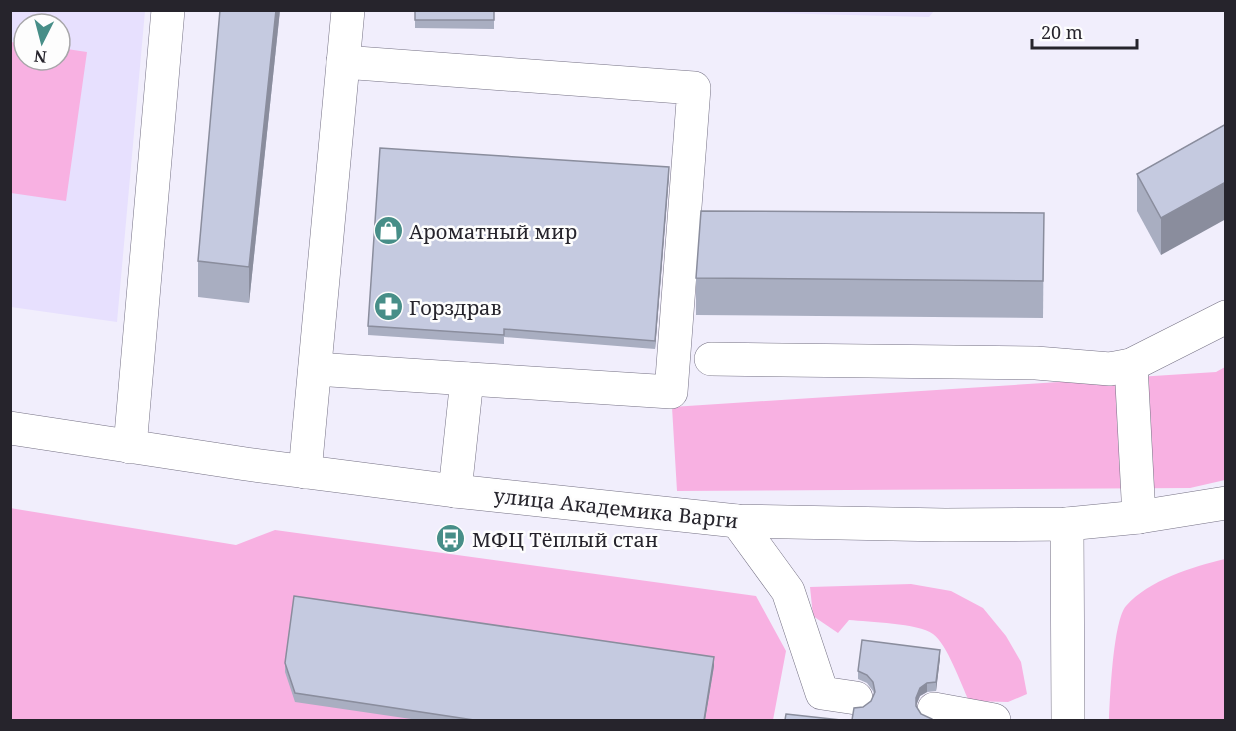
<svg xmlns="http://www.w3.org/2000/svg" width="1236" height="731" viewBox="0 0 1236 731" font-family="'Noto Serif',serif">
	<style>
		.built { fill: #e7e0fe; fill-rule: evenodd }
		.green { fill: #f8b1e2 }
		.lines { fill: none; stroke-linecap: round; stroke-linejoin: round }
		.minor-casing { stroke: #757184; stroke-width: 34 }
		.minor { stroke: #fff; stroke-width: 33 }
		.wall { fill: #a9aec1 }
		.shaded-wall { fill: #8a8d9d }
		.building { fill: #c5cae0; stroke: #8a8d9d; stroke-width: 1.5 }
		.labels { text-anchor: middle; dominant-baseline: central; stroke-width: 5; stroke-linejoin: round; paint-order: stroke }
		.poi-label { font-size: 20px; fill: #26242c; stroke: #fdfdfd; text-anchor: start }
		.street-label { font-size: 20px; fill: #26242c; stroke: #fdfdfd }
	</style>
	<rect width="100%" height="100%" fill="#f1eefc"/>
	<!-- built -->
	<g class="built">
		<path d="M11,11H145L117,322L11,307ZM24,24H60V60H24Z"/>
		<path d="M690,11H934L929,17Z"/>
	</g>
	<!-- green -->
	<g class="green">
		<path d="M11,42L24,44V60H60V48L87,52L66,201L11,193Z"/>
		<path d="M1225,367V480L1190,488L677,491L672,407L1216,372Z"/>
		<path d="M10,508L236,545L275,530L756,596L786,651L773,720H11Z"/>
		<path d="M1225,559V720H1109C1110,699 1113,621 1126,606C1149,580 1192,567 1225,559Z"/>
		<path d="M911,584L951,591L983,608L1006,636L1021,662L1027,694L1008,702L969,701C961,684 947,644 933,634C918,623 869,622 849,620L838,633L813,616L810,587Z"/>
	</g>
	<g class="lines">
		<defs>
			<g id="minor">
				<path d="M711,359L1036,363L1110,369L1131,365L1226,317"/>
				<path d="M1131,365L1139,517"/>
				<path d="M315,369L671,392L694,88L343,62"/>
				<path d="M10,428L246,464L455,491L737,521L945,525L1067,524L1139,517L1226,503"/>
				<path d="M130,447L168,10"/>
				<path d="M305,472L348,10"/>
				<path d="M455,491L467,379"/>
				<path d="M737,521L788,591L822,693L856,698"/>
				<path d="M1067,524L1068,720"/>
				<path d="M934,709L994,720"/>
			</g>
		</defs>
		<!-- minor casing -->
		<use href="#minor" class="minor-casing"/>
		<!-- minor -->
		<use href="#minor" class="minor"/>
	</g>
	<!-- wall -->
	<g class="wall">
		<path d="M280,10L249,303L198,297V261Z"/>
		<path d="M415,10H494V29L415,28Z"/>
		<path d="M1226,124L1161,255L1137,211V174Z"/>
		<path d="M669,175L655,349L504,337V344L368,335V326Z"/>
		<path d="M1044,213L1043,318L696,315V278Z"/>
		<path d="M940,658L936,691L927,692L920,696L916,705L863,707L871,701L874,694L873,691L867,683L858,679V671Z"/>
		<path d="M285,663L714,666L705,720H418L295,702L285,672Z"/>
	</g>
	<!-- shaded-wall -->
	<g class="shaded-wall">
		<path d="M276,10H280L249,303V267Z"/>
		<path d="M669,167V175L655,349V341Z"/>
		<path d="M1226,182V219L1161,255V218Z"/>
		<path d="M940,650V658L936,691V682Z"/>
		<path d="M714,657V666L705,720H704Z"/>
		<path d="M927,683V692L920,696L916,706V698L920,688Z"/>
	</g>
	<!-- building -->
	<g class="building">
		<path d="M220,10H276L249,267L198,261Z"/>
		<rect x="415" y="10" width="79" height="10"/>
		<path d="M1226,124V182L1161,218L1137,174Z"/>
		<path d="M380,148L669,167L655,341L504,329V335L368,326Z"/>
		<path d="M701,211L1044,213L1043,281L696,278Z"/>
		<path d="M294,596L714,657L704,720H474L295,693L285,663Z"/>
		<path d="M862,640L940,650L936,682L927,683L920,688L916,698V706L921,714L932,719V720H852L854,708L863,707L871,701L875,692L873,682L867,675L858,671Z"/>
		<path d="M786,714L841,720H785Z"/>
	</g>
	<!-- icons -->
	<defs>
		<symbol id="shop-disc" viewBox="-11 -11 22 22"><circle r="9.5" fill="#478e88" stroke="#fdfdfd"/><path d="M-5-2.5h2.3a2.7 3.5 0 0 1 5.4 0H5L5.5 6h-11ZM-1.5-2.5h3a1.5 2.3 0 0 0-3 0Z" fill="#fff"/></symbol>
		<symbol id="pharmacy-disc" viewBox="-11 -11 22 22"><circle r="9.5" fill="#478e88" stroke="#fdfdfd"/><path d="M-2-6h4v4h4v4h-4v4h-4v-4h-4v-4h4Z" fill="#fff"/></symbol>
		<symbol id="bus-disc" viewBox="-11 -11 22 22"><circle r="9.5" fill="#478e88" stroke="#fdfdfd"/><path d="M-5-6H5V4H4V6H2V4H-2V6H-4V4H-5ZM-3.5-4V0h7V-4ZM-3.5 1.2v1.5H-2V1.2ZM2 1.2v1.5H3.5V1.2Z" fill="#fff"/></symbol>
	</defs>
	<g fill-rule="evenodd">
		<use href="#shop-disc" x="372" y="214" width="33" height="33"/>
		<use href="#pharmacy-disc" x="372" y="290" width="33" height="33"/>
		<use href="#bus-disc" x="434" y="522" width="33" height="33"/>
	</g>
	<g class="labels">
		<!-- poi labels -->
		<g class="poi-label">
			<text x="409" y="231">Ароматный мир</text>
			<text x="409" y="307">Горздрав</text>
			<text x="472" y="539">МФЦ Тёплый стан</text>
		</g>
		<!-- street labels -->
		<g class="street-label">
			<text transform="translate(616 508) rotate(6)">улица Академика Варги</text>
		</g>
	</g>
	<!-- border -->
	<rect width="1236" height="731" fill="none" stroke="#26242c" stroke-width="24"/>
	<!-- north arrow -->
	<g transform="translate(42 42) rotate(186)"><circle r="28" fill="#fdfdfd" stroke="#a7a6a9" stroke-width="1.5"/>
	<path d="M0-4.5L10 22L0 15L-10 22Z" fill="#478e88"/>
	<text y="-9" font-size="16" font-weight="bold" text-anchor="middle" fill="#26242c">N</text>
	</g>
	<!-- scale -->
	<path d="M1032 39v9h105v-9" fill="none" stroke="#26242c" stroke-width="3"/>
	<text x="1041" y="39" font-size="18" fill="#26242c" stroke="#fdfdfd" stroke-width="4.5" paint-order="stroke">20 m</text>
</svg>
